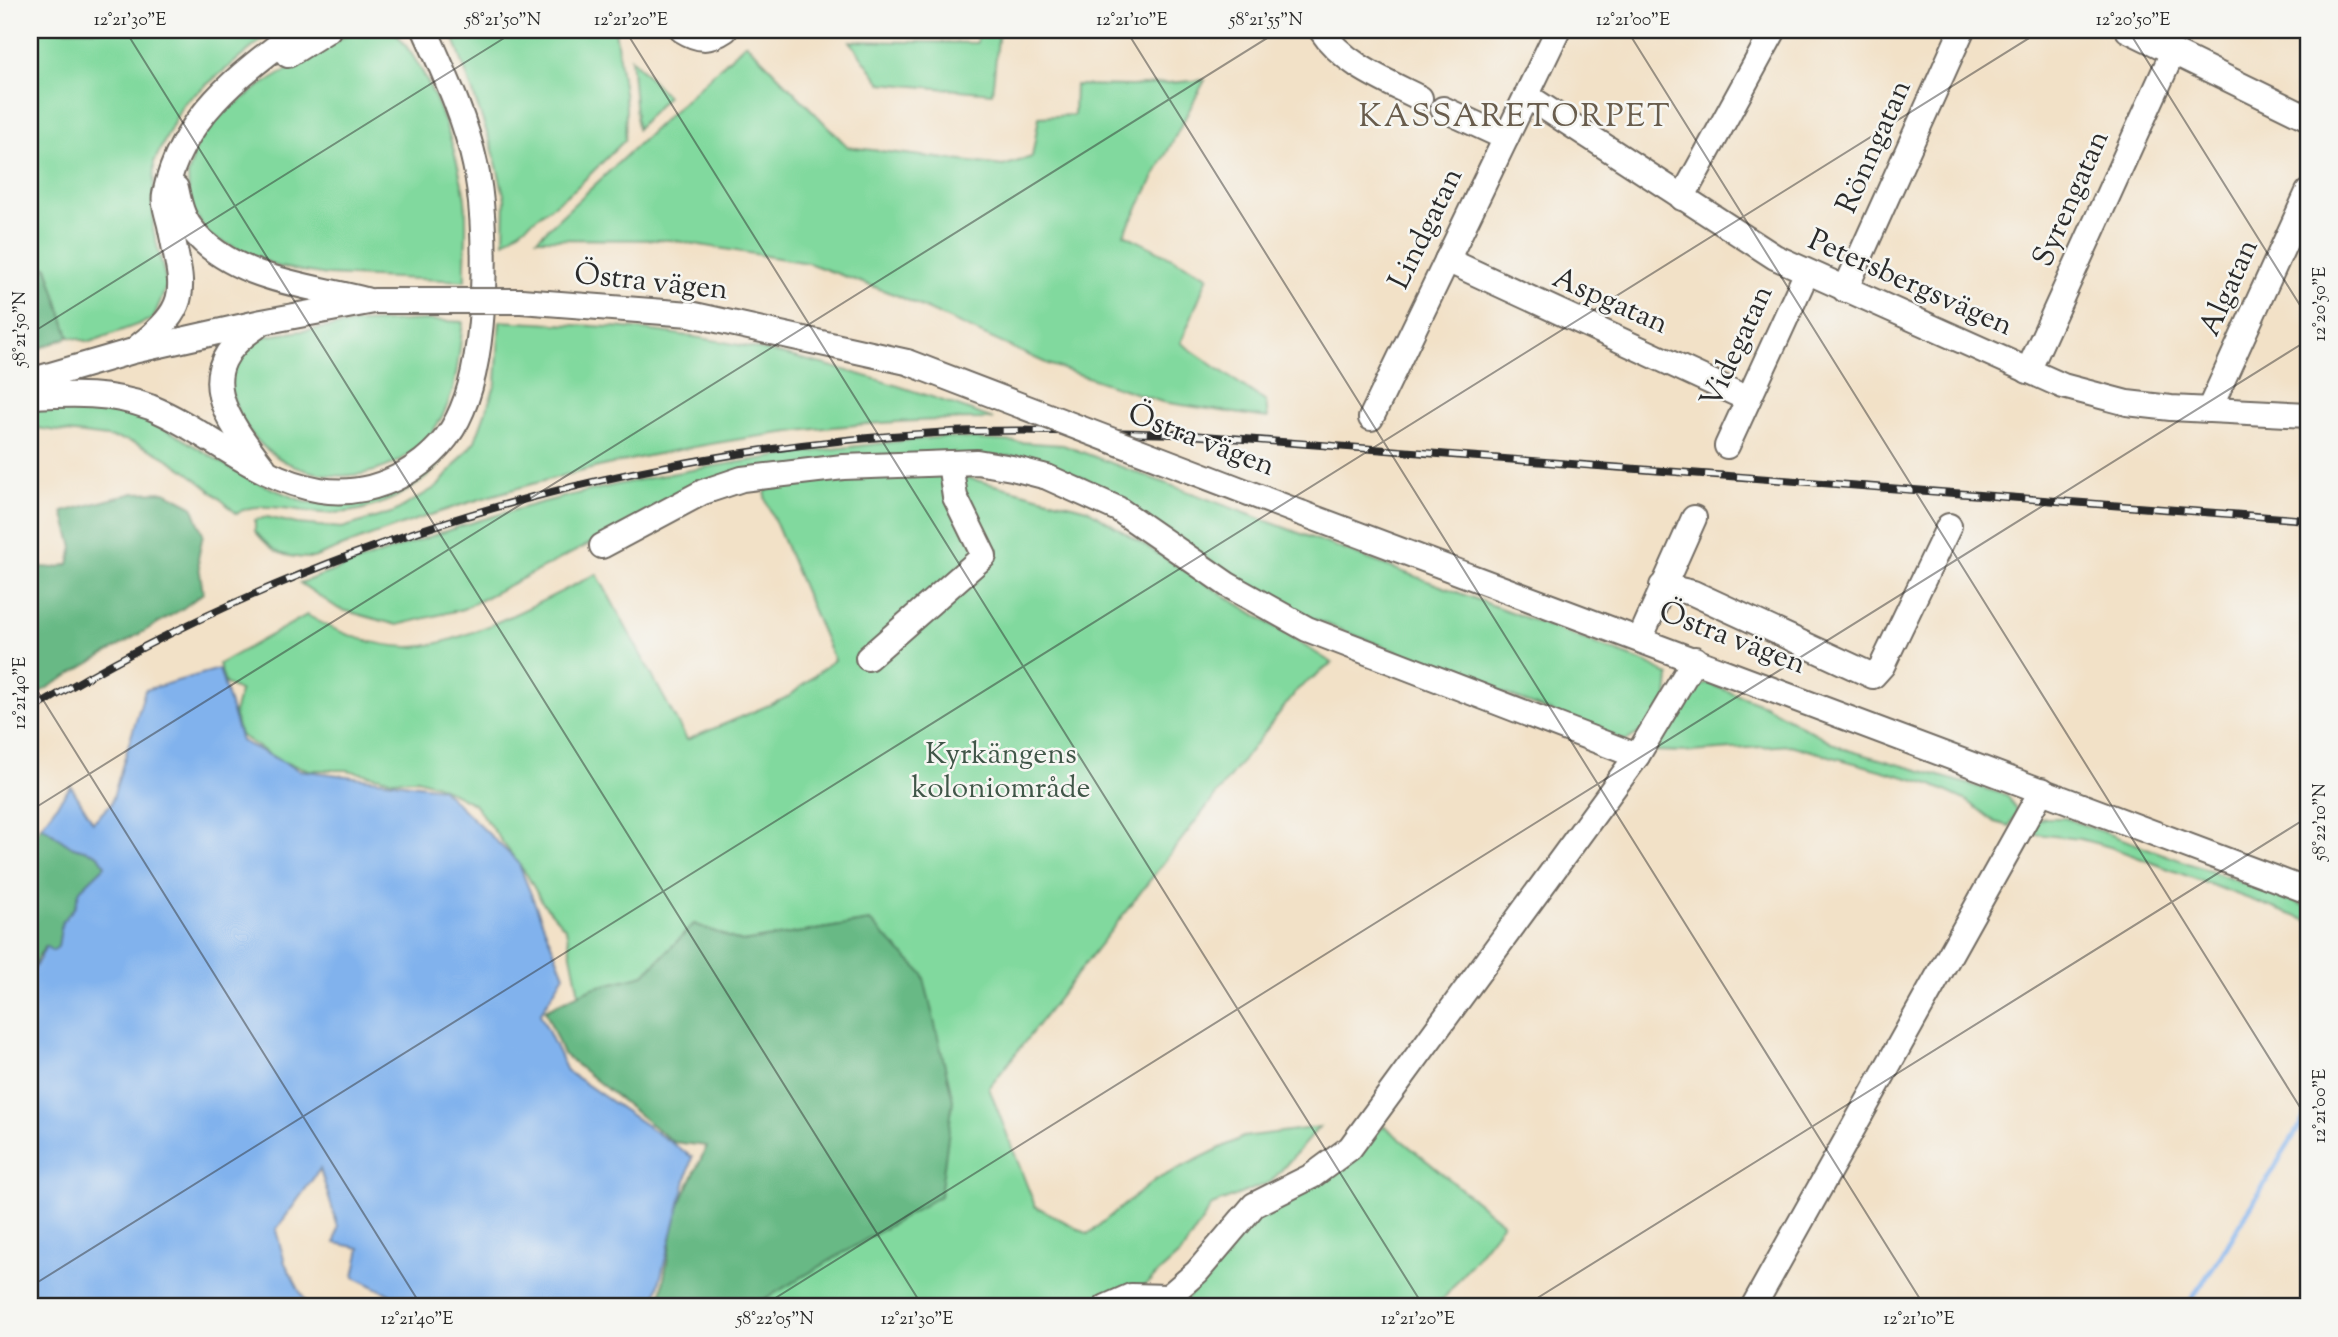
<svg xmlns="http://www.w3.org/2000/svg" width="2338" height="1337" viewBox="0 0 2338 1337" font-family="'Sorts Mill Goudy',serif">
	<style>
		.green { fill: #81d99e; stroke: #568264; stroke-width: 2 }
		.forest { fill: #68b985; stroke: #4a7258; stroke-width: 2 }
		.water { fill: #81b2ed; stroke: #566e8c; stroke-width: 2 }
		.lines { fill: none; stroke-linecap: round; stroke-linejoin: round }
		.stream { stroke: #81b2ed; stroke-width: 5 }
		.minor-casing { stroke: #716b62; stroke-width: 28 }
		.minor { stroke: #fff; stroke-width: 24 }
		.rail-casing { stroke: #2b2b2b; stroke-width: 8 }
		.rail { stroke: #f6f6f2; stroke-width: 5; stroke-dasharray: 16; stroke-linecap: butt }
		.minor-bridge-casing { stroke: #716b62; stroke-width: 28; stroke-linecap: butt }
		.minor-bridge { stroke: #fff; stroke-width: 24 }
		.ticks { fill: none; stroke: #2b2b2b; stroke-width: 2; stroke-opacity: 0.45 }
		.labels { text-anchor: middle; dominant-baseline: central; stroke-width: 5; stroke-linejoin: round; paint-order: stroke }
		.street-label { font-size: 30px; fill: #2b2b2b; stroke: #f6f6f2 }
		.park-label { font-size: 30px; fill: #405648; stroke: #f6f6f2 }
		.neighbourhood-label { font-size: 32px; letter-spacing: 2px; fill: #695d4d; stroke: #f6f6f2 }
		.neatline { fill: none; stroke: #2b2b2b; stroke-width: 2.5 }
		.ticks-label { font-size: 18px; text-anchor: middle; fill: #2b2b2b }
	</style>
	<rect width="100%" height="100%" fill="#f6f6f2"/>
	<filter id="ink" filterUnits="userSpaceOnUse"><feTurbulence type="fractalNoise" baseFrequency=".0143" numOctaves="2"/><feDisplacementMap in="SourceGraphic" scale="14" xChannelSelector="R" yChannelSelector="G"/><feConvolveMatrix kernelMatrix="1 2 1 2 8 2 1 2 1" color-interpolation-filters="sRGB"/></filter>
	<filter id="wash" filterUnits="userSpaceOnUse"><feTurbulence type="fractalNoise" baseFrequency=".00686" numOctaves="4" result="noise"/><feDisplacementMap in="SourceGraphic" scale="28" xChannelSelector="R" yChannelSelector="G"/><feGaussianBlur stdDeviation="1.57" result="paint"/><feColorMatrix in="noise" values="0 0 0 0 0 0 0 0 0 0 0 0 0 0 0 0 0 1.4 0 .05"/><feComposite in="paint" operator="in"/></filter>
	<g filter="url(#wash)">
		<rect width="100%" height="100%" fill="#f2e1c7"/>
		<!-- green -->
		<g class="green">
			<path d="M30,30H274L183,104L154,162L153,229L167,285L153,319L90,342L69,337L47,267L30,265Z"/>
			<path d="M355,30H393C431,72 453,137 464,193C469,220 464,253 465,281L327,275L279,267L209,236L189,204L188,175L197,144L217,118L257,88Z"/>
			<path d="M451,30H615L626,107L625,140L575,189L504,242L505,199L493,150Z"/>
			<path d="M978,30H999L992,93L881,83L850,41L977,43Z"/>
			<path d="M746,43L848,147L1003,166L1032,157L1039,117L1074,115L1075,85L1132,86L1205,80L1124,234L1208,276L1181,343L1266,402L1268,418L1162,402L1048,364L896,295L808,263L670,240L537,239Z"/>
			<path d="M631,58L667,96L637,129Z"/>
			<path d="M426,320L463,322C458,357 458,394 437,425C396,488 302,493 253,436C238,420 233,398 227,378L253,338L359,323Z"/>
			<path d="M500,321C558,325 618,325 675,334C785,350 890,380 993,419C761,419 528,472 313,558C283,558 274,554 255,531V520L267,517L297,524L342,528L394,512L438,486L475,441L496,383Z"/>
			<path d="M106,403L171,432L249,479L305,502L349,505L392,494L446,457C419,492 368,516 322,513C300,512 253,499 237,514C207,486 162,447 120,439C91,434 60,432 30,427V406Z"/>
			<path d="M941,437L1063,445L1647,663L1669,676L1667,700L1642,731L1626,741L1277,605L1085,479L1023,456L901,458L708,483L463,609L397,625L339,609L300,583C357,563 413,541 471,523C623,475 782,453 941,437Z"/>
			<path d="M941,471L1087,509L1332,663L1298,689L989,1088L1035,1206L1088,1234L1155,1180L1243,1137L1319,1127L1271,1182L1212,1205L1182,1252L1144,1286L1082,1302L1072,1307H751L940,1195L870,921L742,942L694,924L644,975L579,994L566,929L542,902L527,875L474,804L437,785L417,779L393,780L347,770H310L280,761L240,735L234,713L240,692L225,683L219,664L307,615C338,633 372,646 408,647C459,648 550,596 597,574L687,740L788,697L834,660L765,498L766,490L819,481Z"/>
			<path d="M1707,683L1764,705L1844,749L2007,795L2017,811L2010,826L1995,822L1969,802L1930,784L1790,745L1690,752L1653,751L1691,687Z"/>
			<path d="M2044,818H2065L2308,907V921L2110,847L2080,839L2026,833L2032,823Z"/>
			<path d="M1384,1126L1503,1223L1437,1307H1180L1218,1260L1241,1221L1303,1194Z"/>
		</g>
		<!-- forest -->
		<g class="forest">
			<path d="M30,265L47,267L69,337L30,352Z"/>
			<path d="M165,492L192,506L203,534L198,559L203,593L182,609L30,698V566L55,568L69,564L73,547L63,512L134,493Z"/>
			<path d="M41,826C53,831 60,841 69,845C83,852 99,848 105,866L80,890L75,907L62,922L58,947L52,952L46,946L37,958L30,977V845Z"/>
			<path d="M870,921L923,974L953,1100L940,1196L751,1307H659L676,1212L707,1146L673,1142L563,1054L545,1010L592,988L644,975L694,924L742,942Z"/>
		</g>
		<!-- water -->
		<path class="water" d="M219,669L241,741L299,770L441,788L518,862L564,975L540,1014L567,1071L692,1157L653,1307H391V1295L354,1277L360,1248L335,1243L338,1227L320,1169L276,1230L285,1263L308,1307H30V977L46,946L52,951L58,947L62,922L75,907L80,890L105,866C99,848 83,852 69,845C60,841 53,831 41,826L71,786L93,822L111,804L145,690Z"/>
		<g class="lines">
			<!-- stream -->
			<path class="stream" d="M2186,1307L2221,1256L2308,1112"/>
		</g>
	</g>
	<g filter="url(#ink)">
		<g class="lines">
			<defs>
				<g id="minor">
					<path d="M682,30C698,40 709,41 725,30"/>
					<path d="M1321,30C1343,64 1384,80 1420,98"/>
					<path d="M2128,30L2308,118"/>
					<path d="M288,55L328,30"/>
					<path d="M1527,96L1775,257L2063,386L2127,403L2171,408L2308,415"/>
					<path d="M1443,109L1506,138"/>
					<path d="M176,188C179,202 182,217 191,228C230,279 308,285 366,300"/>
					<path d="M1682,198L1774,30"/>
					<path d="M1447,260L1748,399"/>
					<path d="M1845,290L1962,30"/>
					<path d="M521,301L690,314L907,362"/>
					<path d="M256,327C189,371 227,420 264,468"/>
					<path d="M139,346C194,303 182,288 170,225C168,216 163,203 165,194C181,117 240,74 299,30"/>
					<path d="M2028,371L2173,52"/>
					<path d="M30,381L133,351L262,322L374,301H444"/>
					<path d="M30,396C72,394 110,392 150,407C209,431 254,479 320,490C378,499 440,464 462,410C487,352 489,225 475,164C465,117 444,73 425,30"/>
					<path d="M2209,410L2308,192"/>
					<path d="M1371,418L1558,30"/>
					<path d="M1727,446L1806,274"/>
					<path d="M1301,513L2308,891"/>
					<path d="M602,546L703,492L742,479L843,467L926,464L977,462L1012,468L1047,477L1118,509L1228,585L1307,629L1637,756"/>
					<path d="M1662,586L1693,593L1873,676L1882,666L1949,526"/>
					<path d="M1640,639L1694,518"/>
					<path d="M868,658L984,556L955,497L950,463"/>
					<path d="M1106,1307L1131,1296L1168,1297L1197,1272L1254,1205L1312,1176L1350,1148L1637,756L1695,659"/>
					<path d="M1753,1307L2042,790"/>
				</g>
			</defs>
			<!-- minor casing -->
			<use href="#minor" class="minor-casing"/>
			<!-- minor -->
			<use href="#minor" class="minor"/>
			<defs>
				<path id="rail" d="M30,711C304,544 616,451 936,433C1016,428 1097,432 1177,434L2308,520"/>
			</defs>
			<!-- rail casing -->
			<use href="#rail" class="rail-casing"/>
			<!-- rail -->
			<use href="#rail" class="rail"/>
			<defs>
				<g id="minor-bridge">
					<path d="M444,301H521"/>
					<path d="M907,362L1301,513"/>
				</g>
			</defs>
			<!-- minor-bridge casing -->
			<use href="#minor-bridge" class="minor-bridge-casing"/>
			<!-- minor-bridge -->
			<use href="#minor-bridge" class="minor-bridge"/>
		</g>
	</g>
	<!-- ticks -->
	<path class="ticks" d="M125,30L923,1307M625,30L1424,1307M1126,30L1925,1307M1627,30L2308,1120M2128,30L2308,318M30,334L517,30M30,679L422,1307M30,811L1280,30M30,1287L2042,30M761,1307L2308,340M1523,1307L2308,817M2286,1307L2308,1293"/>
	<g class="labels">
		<!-- street labels -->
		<g class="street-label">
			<text transform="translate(1875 147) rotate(-66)">Rönngatan</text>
			<text transform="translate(2072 199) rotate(-66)">Syrengatan</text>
			<text transform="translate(1427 229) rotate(-64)">Lindgatan</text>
			<text transform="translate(651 283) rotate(6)">Östra vägen</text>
			<text transform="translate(1910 284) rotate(24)">Petersbergsvägen</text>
			<text transform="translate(2230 288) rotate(-66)">Algatan</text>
			<text transform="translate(1610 302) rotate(24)">Aspgatan</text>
			<text transform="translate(1738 347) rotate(-65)">Videgatan</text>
			<text transform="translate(1201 441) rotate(21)">Östra vägen</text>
			<text transform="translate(1732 639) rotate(21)">Östra vägen</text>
		</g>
		<!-- park labels -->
		<g class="park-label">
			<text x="1001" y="755">Kyrkängens<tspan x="1001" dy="34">koloniområde</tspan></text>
		</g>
		<!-- neighbourhood labels -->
		<g class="neighbourhood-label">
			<text x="1515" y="118">KASSARETORPET</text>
		</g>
	</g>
	<!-- margin -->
	<rect width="2338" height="1337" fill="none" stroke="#f6f6f2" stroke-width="77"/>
	<rect x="38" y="38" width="2262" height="1260" class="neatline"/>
	<g class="ticks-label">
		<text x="130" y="25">12°21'30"E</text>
		<text x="503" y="25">58°21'50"N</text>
		<text x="631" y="25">12°21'20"E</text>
		<text x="1132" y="25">12°21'10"E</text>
		<text x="1266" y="25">58°21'55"N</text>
		<text x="1633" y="25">12°21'00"E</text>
		<text x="2133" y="25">12°20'50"E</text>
		<text transform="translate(2319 304) rotate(-90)" y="6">12°20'50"E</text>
		<text transform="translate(19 329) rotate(-90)" y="6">58°21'50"N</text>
		<text transform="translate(19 693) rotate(-90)" y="6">12°21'40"E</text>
		<text transform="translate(2319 822) rotate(-90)" y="6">58°22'10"N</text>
		<text transform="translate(2319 1106) rotate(-90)" y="6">12°21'00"E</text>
		<text x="417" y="1324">12°21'40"E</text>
		<text x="775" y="1324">58°22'05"N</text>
		<text x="917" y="1324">12°21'30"E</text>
		<text x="1418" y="1324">12°21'20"E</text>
		<text x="1919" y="1324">12°21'10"E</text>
	</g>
</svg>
